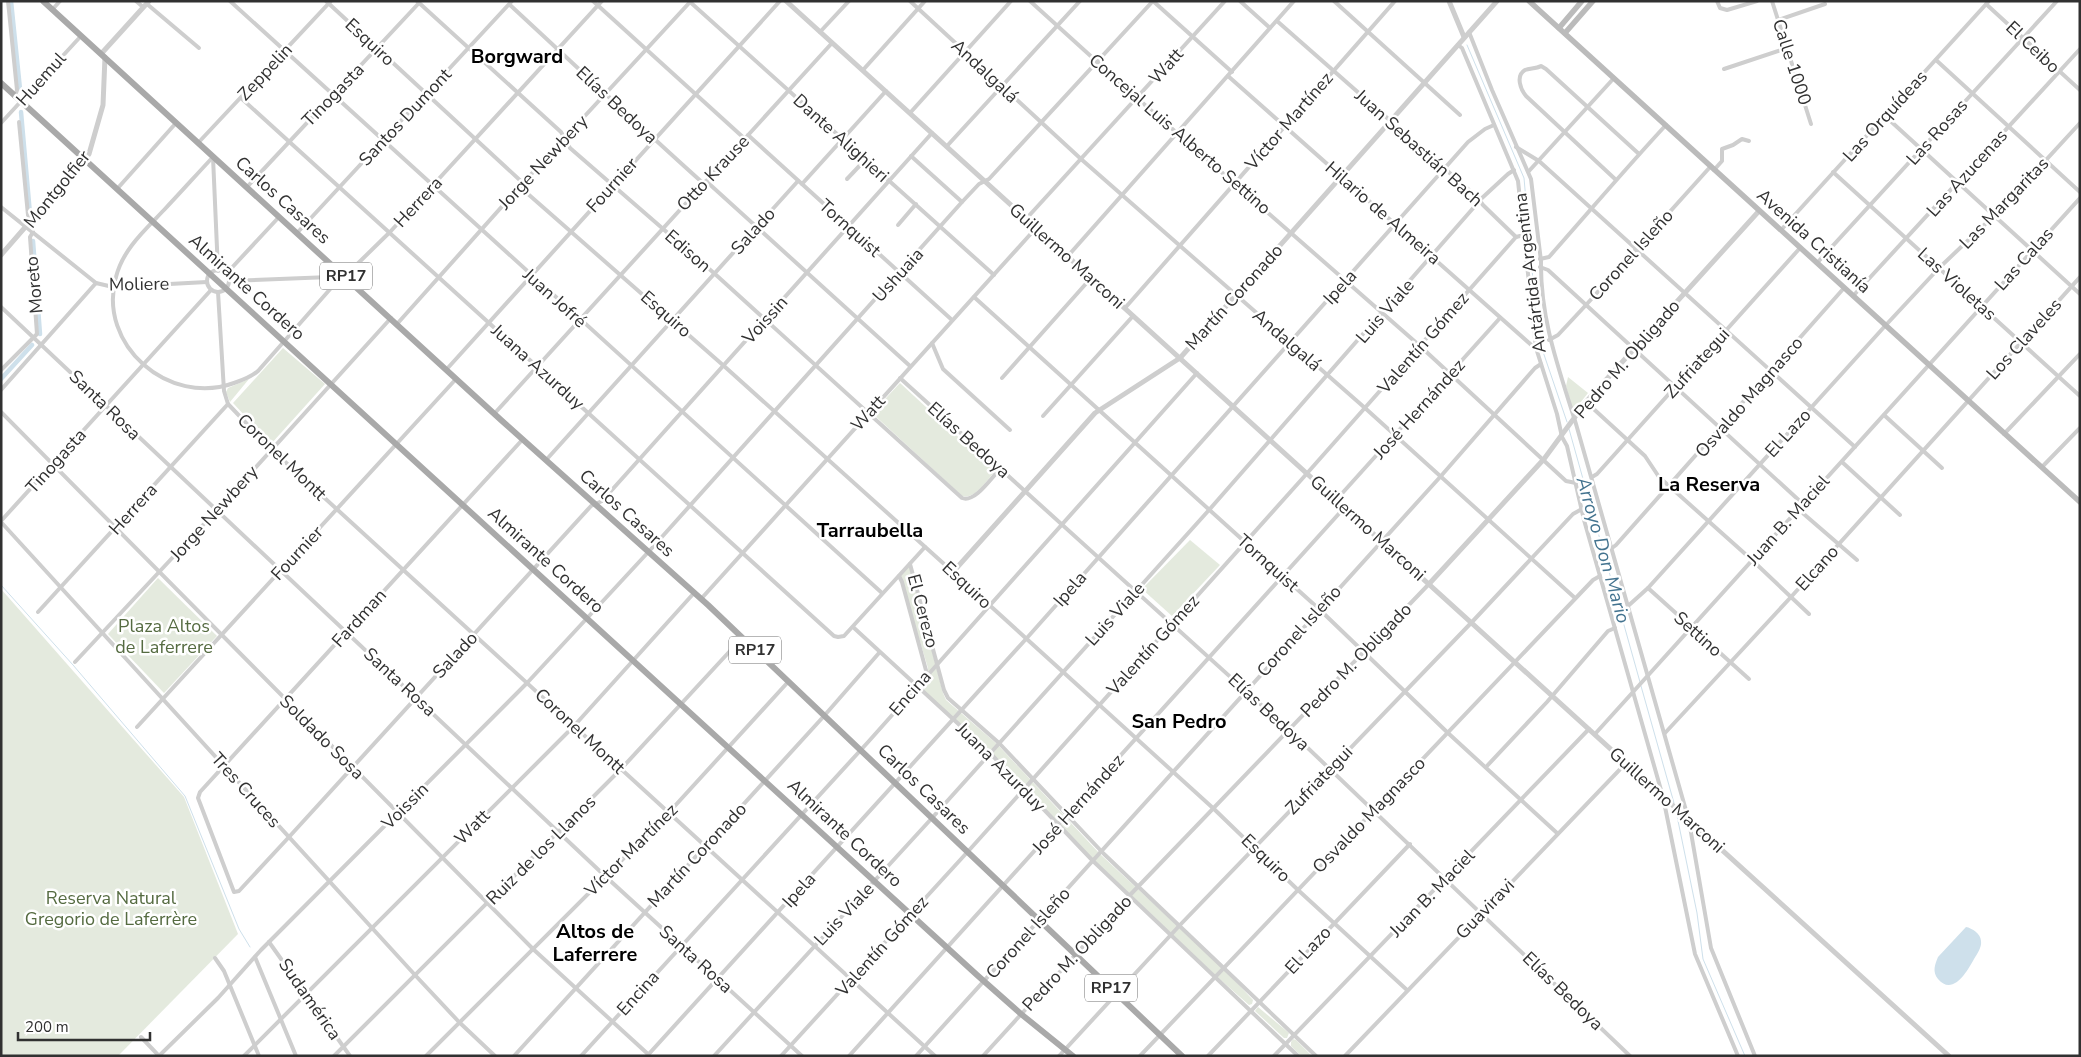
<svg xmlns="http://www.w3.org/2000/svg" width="2081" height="1057" viewBox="0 0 2081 1057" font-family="'Nunito Sans',sans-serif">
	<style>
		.green { fill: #e4eade }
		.water { fill: #cee0eb }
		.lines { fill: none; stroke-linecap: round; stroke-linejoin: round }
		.stream { stroke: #cee0eb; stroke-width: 1 }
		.canal { stroke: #cee0eb; stroke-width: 4.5 }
		.minor { stroke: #cecece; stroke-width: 4 }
		.tertiary { stroke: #cecece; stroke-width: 5 }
		.secondary { stroke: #bbb; stroke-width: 5.5 }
		.primary { stroke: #a9a9a9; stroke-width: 6 }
		.labels { text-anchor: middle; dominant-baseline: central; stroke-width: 5; stroke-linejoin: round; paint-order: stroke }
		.shield { fill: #fff; stroke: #6f6f6f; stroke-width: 1 }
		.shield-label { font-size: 16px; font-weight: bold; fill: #313131 }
		.street-label { font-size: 18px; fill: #313131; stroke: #fff }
		.park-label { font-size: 18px; fill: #556b41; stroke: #fff }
		.water-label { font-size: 19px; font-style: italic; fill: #43738f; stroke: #fff }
		.quarter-label { font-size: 20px; font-weight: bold; fill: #000; stroke: #fff }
	</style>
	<rect width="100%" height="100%" fill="#fff"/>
	<!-- green -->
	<g class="green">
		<path d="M283,348L325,384L271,444L233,403Z"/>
		<path d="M1568,377L1588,393L1573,412L1566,386Z"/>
		<path d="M249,379L230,402L226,392L228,388Z"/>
		<path d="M900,383L995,471C987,480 975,500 962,496L872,413Z"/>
		<path d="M1190,540L1220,565L1172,616L1142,589Z"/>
		<path d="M909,564L943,693L946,700L997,744L1100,854L1223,968L1253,1000L1252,1004L1249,1005L1214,974L1093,859L989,750L918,687L927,675L928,668L902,582L899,576Z"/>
		<path d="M158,578L217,636L164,693L108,634Z"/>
		<path d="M1,589L184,797L238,934L118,1056H1Z"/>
		<path d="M1258,1007L1289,1033L1287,1038H1284L1255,1011Z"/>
		<path d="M1293,1039L1296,1040L1312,1056H1301L1291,1046V1042Z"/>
	</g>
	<!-- water -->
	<path class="water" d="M1966,927C1972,928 1981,934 1981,941C1982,947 1977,954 1974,959C1968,970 1953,997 1938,979C1932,972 1935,964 1938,957Z"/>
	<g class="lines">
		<!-- stream -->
		<g class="stream">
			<path d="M1467,45L1524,178L1538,337L1567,422"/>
			<path d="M1569,429L1640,682"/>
			<path d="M1,585L73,665L185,796L239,929L250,947"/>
			<path d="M1641,686L1674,803"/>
			<path d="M1676,811L1697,913L1703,959L1745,1056"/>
		</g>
		<!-- canal -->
		<g class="canal">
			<path d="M11,1L20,89"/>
			<path d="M21,112L30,214"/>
			<path d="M33,241L40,334"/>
			<path d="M1,379L32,345"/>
		</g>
		<!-- minor -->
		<g class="minor">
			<path d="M8,1L17,90L15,96"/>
			<path d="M136,1L143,7"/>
			<path d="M230,1L882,593"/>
			<path d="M326,1L523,183"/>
			<path d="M417,1L561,132L570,148L715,274L962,498C975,503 991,478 1000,469"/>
			<path d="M593,1L745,139"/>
			<path d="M689,1L994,275"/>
			<path d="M910,1L1081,159L1365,408L1575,598"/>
			<path d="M1030,1L1137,98L1420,346L1566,481L1576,483"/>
			<path d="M1153,1L1232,72"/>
			<path d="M1240,1L1270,28"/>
			<path d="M1334,1L1460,115"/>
			<path d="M1717,1L1720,8L1727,10L1757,1"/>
			<path d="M1772,1L1811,124"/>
			<path d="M147,4L199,48"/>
			<path d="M1986,4L2080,90"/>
			<path d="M510,5C575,65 638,125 704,184"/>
			<path d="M52,10L60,1"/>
			<path d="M1778,20L1825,4"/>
			<path d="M1277,21L1477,197L1483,205L1516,237"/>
			<path d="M820,32L849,1"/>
			<path d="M1469,32L1492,90L1531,179L1541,261C1540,319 1559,369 1576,424L1689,821L1711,948L1755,1056"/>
			<path d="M1458,45L1462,48L1518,181L1536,348L1557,414L1562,437L1567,446L1584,520L1663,797L1695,954L1738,1056"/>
			<path d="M1936,60L2080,192"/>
			<path d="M1724,69L1787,48"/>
			<path d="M863,70L925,1"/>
			<path d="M1228,76L1537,350"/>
			<path d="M241,98L834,636L838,637L844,636L925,547"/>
			<path d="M910,113L1011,1"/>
			<path d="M1885,116L2080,294"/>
			<path d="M19,122L28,215L32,222"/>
			<path d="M1,123L81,36"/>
			<path d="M748,135L952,320"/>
			<path d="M198,143L331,1"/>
			<path d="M947,146L1080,1"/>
			<path d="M1516,147L1539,161L1855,447"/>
			<path d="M911,156L962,202"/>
			<path d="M213,157C197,174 181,192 164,210C145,230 123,249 116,277C97,345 169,407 234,383C243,380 251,377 258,371L339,279L345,276L390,232L602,1"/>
			<path d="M213,157L218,271"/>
			<path d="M1714,170L1722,161V149L1733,145L1742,139L1749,141"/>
			<path d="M1529,171L1614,78"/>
			<path d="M1833,172L2080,396"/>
			<path d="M847,179L865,160"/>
			<path d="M1615,179L1526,96C1521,90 1515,76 1525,70C1530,68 1536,69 1541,66L1546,69L1639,154"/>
			<path d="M706,181L910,366"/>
			<path d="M802,184L886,91"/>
			<path d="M247,187L419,3"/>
			<path d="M520,187L724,366L953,572L1214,809L1298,890L1407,990"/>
			<path d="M117,189L176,123"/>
			<path d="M1,207L96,283"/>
			<path d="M1026,219L1225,1"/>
			<path d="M898,225L916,204"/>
			<path d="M1781,230L1989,1"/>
			<path d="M297,233L512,1"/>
			<path d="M1067,257L1294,1"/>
			<path d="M1540,259L1549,257C1588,213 1626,168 1666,125"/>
			<path d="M1817,263L2057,1"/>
			<path d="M1540,267L1548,270L1803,504"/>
			<circle cx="218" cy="281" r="11"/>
			<path d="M226,274L279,217"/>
			<path d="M229,281L330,277L339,279"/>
			<path d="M218,292L224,391L228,404L271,449L935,1056"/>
			<path d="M1853,296L2080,49"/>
			<path d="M974,297L1319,609L1448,733L1557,833"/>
			<path d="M1,307L605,876L802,1056"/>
			<path d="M1125,308L1395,1"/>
			<path d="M397,324L523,183L691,1"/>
			<path d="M1549,340L1558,335L1586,305L1711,166"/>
			<path d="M932,343L943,369L1010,430"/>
			<path d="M1,370L37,334L30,237L33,232"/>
			<path d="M446,370L780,1"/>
			<path d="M900,378L1289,730L1630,1056"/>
			<path d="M1002,378L1091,278"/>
			<path d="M1,390L96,283L113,287L207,282"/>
			<path d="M1586,402L1645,456L1659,477L1752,560L1809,614"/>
			<path d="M1,412L533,949L649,1055"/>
			<path d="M494,414L832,43"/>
			<path d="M1884,415L1942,468"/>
			<path d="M1043,416L1133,316"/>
			<path d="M2004,434L2080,354"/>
			<path d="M523,439L200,792L198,798L234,892L239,891L289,837L591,506L602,501L932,133"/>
			<path d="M547,459L798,181"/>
			<path d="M1842,462L1900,515"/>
			<path d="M2042,467L2080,428"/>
			<path d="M1592,477L1597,474L1800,248"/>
			<path d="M1337,499L1500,318"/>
			<path d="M1798,509L1857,560"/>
			<path d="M1,521L211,290"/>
			<path d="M1,522L415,975L459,1022L495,1056"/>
			<path d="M1612,548L1616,545L1844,288"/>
			<path d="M910,564L944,690L948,698L999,743L1104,854L1316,1056"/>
			<path d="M899,576L902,582L927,674"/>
			<path d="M1648,588L1749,679"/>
			<path d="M701,599L1036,228"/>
			<path d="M1628,606L1648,588L1885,326L1939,268L2001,209L2080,123"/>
			<path d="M38,612L228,404"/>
			<path d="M853,627L990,753L1093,861L1298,1056"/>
			<path d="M75,662L217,510L391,318"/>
			<path d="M137,727L456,379"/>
			<path d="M1665,733L1791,597L2080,277"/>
			<path d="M1595,734L2080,198"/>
			<path d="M1486,767L1547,702L1608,631L1615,628"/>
			<path d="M269,942L350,1056"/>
			<path d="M255,957L296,1056"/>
			<path d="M215,958L224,971L259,1056"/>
			<path d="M141,1037L159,1056"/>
			<path d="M159,1056L218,998L261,950L527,683L652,548L962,202L979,184L989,179L1153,1"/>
			<path d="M244,1056L574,726L694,593"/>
			<path d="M334,1056L621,769L742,638"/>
			<path d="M426,1056L662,820L788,682"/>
			<path d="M514,1056L824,716L879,653"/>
			<path d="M581,1056L869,741L1197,373"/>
			<path d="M647,1056L1026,639L1468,142L1485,129L1494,125"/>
			<path d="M714,1056L932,818L1209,510L1482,198L1508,174L1514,170"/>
			<path d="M781,1056L972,847L1302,479L1516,237L1524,235"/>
			<path d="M849,1056L1345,507"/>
			<path d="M916,1056L1441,476L1535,368L1541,364"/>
			<path d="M983,1056L1130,895L1429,584"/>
			<path d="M1059,1056L1180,925L1472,622L1573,514L1582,509"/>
			<path d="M1140,1056L1593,580L1600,576"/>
			<path d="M1208,1056L1410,844"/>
			<path d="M1274,1056L1589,729"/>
			<path d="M1345,1056L1626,763"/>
		</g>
		<!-- tertiary -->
		<g class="tertiary">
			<path d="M786,1L1949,1056"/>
			<path d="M1449,1L1464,37"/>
			<path d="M101,54L149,1"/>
			<path d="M1,255L89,154L103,105L105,57"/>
			<path d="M953,572L1095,413L1180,358L1497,1"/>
			<path d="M1429,584L1544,459L1586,402L1759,211"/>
		</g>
		<!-- secondary -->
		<g class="secondary">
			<path d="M1529,1L2080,502"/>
			<path d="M1559,28L1582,1"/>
			<path d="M1565,33L1593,1"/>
		</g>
		<!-- primary -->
		<g class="primary">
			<path d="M43,1L501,420L708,605L1182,1056"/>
			<path d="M1,83L977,975L1021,1014L1073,1056"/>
		</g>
	</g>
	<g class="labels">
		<!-- shield labels -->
		<g class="shield">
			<rect x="320" y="262.5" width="52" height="27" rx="4"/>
			<rect x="729" y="636.5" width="52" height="27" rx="4"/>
			<rect x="1085" y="974.5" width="52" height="27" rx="4"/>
		</g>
		<g class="shield-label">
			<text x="346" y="276">RP17</text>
			<text x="755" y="650">RP17</text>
			<text x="1111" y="988">RP17</text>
		</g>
		<!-- street labels -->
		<g class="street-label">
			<text transform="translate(370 42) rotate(43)">Esquiro</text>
			<text transform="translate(2033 47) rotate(43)">El Ceibo</text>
			<text transform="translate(1792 62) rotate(72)">Calle 1000</text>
			<text transform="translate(1166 66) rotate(-48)">Watt</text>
			<text transform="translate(985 71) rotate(43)">Andalgalá</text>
			<text transform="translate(265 72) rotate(-47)">Zeppelin</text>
			<text transform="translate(41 79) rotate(-48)">Huemul</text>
			<text transform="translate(333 95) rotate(-46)">Tinogasta</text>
			<text transform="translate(617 105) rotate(43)">Elías Bedoya</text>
			<text transform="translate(1885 116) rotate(-48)">Las Orquídeas</text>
			<text transform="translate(405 117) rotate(-47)">Santos Dumont</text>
			<text transform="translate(1289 121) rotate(-49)">Víctor Martínez</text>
			<text transform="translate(1937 132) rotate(-48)">Las Rosas</text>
			<text transform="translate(1180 134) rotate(41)">Concejal Luis Alberto Settino</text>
			<text transform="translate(841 138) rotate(42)">Dante Alighieri</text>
			<text transform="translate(1419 148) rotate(42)">Juan Sebastián Bach</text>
			<text transform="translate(543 162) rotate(-47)">Jorge Newbery</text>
			<text transform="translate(713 173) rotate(-47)">Otto Krause</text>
			<text transform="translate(1967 173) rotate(-48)">Las Azucenas</text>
			<text transform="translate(612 185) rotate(-48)">Fournier</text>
			<text transform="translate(57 189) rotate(-51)">Montgolfier</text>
			<text transform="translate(283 200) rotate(42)">Carlos Casares</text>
			<text transform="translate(418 202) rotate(-47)">Herrera</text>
			<text transform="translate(2004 203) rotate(-46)">Las Margaritas</text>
			<text transform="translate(1383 213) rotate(41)">Hilario de Almeira</text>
			<text transform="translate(850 228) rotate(42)">Tornquist</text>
			<text transform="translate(753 231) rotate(-48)">Salado</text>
			<text transform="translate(1814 241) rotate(42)">Avenida Cristianía</text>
			<text transform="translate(688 251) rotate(41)">Edison</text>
			<text transform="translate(1631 255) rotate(-48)">Coronel Isleño</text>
			<text transform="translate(1067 256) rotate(42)">Guillermo Marconi</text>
			<text transform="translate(2024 259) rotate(-48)">Las Calas</text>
			<text transform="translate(1530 273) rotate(-97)">Antártida Argentina</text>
			<text transform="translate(898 275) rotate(-48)">Ushuaia</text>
			<text transform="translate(139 284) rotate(-1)">Moliere</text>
			<text transform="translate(1957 284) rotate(42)">Las Violetas</text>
			<text transform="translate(34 285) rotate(-95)">Moreto</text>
			<text transform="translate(247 287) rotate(42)">Almirante Cordero</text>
			<text transform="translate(1340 287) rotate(-48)">Ipela</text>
			<text transform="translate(1234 297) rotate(-48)">Martín Coronado</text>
			<text transform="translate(555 298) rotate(42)">Juan Jofré</text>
			<text transform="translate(1385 311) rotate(-49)">Luis Viale</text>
			<text transform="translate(666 314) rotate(41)">Esquiro</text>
			<text transform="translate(765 320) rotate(-48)">Voissin</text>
			<text transform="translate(2024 339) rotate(-48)">Los Claveles</text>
			<text transform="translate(1287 340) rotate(41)">Andalgalá</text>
			<text transform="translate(1423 343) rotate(-49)">Valentín Gómez</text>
			<text transform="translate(1627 359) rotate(-49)">Pedro M. Obligado</text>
			<text transform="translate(1697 363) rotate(-48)">Zufriategui</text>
			<text transform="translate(538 367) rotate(42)">Juana Azurduy</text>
			<text transform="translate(1749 397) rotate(-49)">Osvaldo Magnasco</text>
			<text transform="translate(105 405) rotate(44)">Santa Rosa</text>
			<text transform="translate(1419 409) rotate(-48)">José Hernández</text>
			<text transform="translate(868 413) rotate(-48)">Watt</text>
			<text transform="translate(1788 433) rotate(-48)">El Lazo</text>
			<text transform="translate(969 440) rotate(42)">Elías Bedoya</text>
			<text transform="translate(282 457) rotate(44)">Coronel Montt</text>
			<text transform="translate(56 461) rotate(-48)">Tinogasta</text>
			<text transform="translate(133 509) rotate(-48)">Herrera</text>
			<text transform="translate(214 513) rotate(-48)">Jorge Newbery</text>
			<text transform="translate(627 513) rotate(42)">Carlos Casares</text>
			<text transform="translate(1788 520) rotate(-48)">Juan B. Maciel</text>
			<text transform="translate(1368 528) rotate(42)">Guillermo Marconi</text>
			<text transform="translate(297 553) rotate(-47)">Fournier</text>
			<text transform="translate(546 560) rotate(42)">Almirante Cordero</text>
			<text transform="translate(1268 563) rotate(42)">Tornquist</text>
			<text transform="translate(1817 568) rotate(-48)">Elcano</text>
			<text transform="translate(967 585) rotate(43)">Esquiro</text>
			<text transform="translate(1070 589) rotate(-49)">Ipela</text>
			<text transform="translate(923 611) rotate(75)">El Cerezo</text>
			<text transform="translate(1115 614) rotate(-48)">Luis Viale</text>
			<text transform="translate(359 618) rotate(-48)">Fardman</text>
			<text transform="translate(1299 631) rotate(-48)">Coronel Isleño</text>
			<text transform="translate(1698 634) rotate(42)">Settino</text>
			<text transform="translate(1153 645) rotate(-48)">Valentín Gómez</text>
			<text transform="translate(455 655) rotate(-47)">Salado</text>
			<text transform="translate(1356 660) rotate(-46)">Pedro M. Obligado</text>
			<text transform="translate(400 682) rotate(43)">Santa Rosa</text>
			<text transform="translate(910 693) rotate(-49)">Encina</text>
			<text transform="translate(1269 712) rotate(43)">Elías Bedoya</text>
			<text transform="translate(580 731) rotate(43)">Coronel Montt</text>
			<text transform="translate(322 737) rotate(45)">Soldado Sosa</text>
			<text transform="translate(1001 767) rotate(45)">Juana Azurduy</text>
			<text transform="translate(1319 780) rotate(-46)">Zufriategui</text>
			<text transform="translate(924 789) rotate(44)">Carlos Casares</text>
			<text transform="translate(246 790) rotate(48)">Tres Cruces</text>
			<text transform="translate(1667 800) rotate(42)">Guillermo Marconi</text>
			<text transform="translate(1078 804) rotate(-48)">José Hernández</text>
			<text transform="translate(405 806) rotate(-45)">Voissin</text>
			<text transform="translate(1369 815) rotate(-46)">Osvaldo Magnasco</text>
			<text transform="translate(472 827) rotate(-45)">Watt</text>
			<text transform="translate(845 833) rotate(43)">Almirante Cordero</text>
			<text transform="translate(541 850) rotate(-45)">Ruiz de los Llanos</text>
			<text transform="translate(631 850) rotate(-45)">Víctor Martínez</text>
			<text transform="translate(697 855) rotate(-47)">Martín Coronado</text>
			<text transform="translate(1266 858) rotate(44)">Esquiro</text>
			<text transform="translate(799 890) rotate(-48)">Ipela</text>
			<text transform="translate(1432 893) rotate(-46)">Juan B. Maciel</text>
			<text transform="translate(1485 909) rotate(-46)">Guaviravi</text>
			<text transform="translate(844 914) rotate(-47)">Luis Viale</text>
			<text transform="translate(1028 933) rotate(-48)">Coronel Isleño</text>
			<text transform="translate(882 946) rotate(-48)">Valentín Gómez</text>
			<text transform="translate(1308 950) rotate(-47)">El Lazo</text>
			<text transform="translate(1077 953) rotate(-47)">Pedro M. Obligado</text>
			<text transform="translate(696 959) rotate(42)">Santa Rosa</text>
			<text transform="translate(1563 991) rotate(44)">Elías Bedoya</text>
			<text transform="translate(638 993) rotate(-48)">Encina</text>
			<text transform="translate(310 999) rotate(55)">Sudamérica</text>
		</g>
		<!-- park labels -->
		<g class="park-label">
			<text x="164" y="626">Plaza Altos<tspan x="164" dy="21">de Laferrere</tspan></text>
			<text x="111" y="898">Reserva Natural<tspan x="111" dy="21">Gregorio de Laferrère</tspan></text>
		</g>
		<!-- water labels -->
		<g class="water-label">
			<text transform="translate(1603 550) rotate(74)">Arroyo Don Mario</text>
		</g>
		<!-- quarter labels -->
		<g class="quarter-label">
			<text x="517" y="56">Borgward</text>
			<text x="1709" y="484">La Reserva</text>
			<text x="870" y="530">Tarraubella</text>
			<text x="1179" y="721">San Pedro</text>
			<text x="595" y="931">Altos de<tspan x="595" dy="23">Laferrere</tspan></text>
		</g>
	</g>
	<!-- border -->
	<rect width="2081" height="1057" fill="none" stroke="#313131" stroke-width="5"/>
	<!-- scale -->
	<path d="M18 1032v8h132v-8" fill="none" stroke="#313131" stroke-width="2.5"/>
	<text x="25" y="1032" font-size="15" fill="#313131" stroke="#ffffff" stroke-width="4" paint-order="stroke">200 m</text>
</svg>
